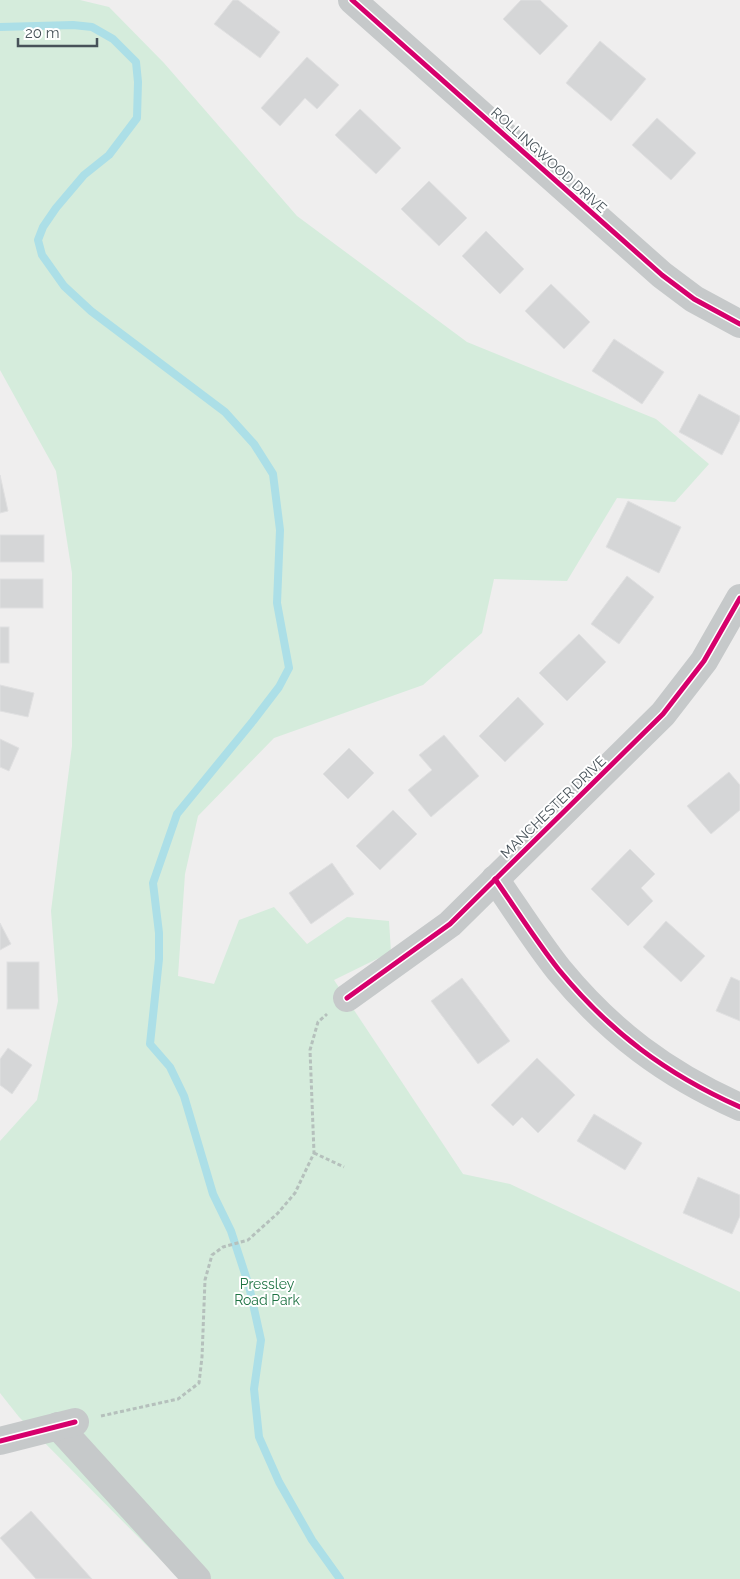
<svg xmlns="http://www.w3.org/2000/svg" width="740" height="1579" viewBox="0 0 740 1579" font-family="Raleway,sans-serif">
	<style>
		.green { fill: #d5ecdc }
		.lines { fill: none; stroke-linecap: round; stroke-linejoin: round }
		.stream { stroke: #acdfe7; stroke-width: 8 }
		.building { fill: #d5d6d7; stroke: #e0e0e1 }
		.path { stroke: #b5c0bc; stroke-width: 3; stroke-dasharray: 4 2.5; stroke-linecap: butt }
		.minor { stroke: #c6c9ca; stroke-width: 28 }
		.cycleway-casing { stroke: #fff; stroke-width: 8 }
		.cycleway { stroke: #d6006c; stroke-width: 5 }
		.labels { text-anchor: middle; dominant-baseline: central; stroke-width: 4; stroke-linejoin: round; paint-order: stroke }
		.street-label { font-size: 14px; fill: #475259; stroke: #fff }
		.park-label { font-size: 14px; fill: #1e7343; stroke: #fff }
	</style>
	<rect width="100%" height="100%" fill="#efeeee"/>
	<!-- green -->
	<path class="green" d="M0,0H80L109,7L164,63L297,216L467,342L656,419L709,464L675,502L617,498L567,581L494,579L482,633L423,685L274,738L198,816L185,874L178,976L214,984L239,920L274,907L307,944L347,917L389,921L391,952L334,980L463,1174L510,1184L740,1292V1579H180L19,1417L0,1393V1141L37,1100L58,1001L51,911L72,746V573L56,471L0,370Z"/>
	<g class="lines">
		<!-- stream -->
		<path class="stream" d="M0,27L73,25L92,27L113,39L136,62L138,82L137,118L109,155L84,175L56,208L43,227L38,240L42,255L64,286L91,311L225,412L254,444L273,474L280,530L277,603L289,668L279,687L253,721L177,814L153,883L159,933V959L150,1044L170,1067L184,1096L213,1194L231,1231L249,1286L261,1340L254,1389L259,1437L279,1482L312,1540L340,1579"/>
	</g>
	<!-- building -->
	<g class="building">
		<path d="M233,0H238L280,32L260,58L214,24Z"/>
		<path d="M521,0H540L568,26L540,55L503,19Z"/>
		<path d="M600,41L646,79L611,121L566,83Z"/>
		<path d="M307,57L339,85L317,109L305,98L280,126L261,108Z"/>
		<path d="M360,109L401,148L376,174L335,135Z"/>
		<path d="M657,118L696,153L671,180L632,145Z"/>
		<path d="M429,181L467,218L439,246L401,209Z"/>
		<path d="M486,231L524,269L500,294L462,256Z"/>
		<path d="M551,284L590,322L564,349L525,311Z"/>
		<path d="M614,339L664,372L642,404L592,371Z"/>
		<path d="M699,394L740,416V420L722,455L679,432Z"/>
		<path d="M0,475L8,511L0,513Z"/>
		<path d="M628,501L681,527L659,573L606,547Z"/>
		<rect x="0" y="535" width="44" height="27"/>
		<path d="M627,576L654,597L619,644L591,624Z"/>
		<rect x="0" y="579" width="43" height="29"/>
		<rect x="0" y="627" width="9" height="36"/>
		<path d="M579,634L606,662L567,701L539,673Z"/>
		<path d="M0,685L34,693L28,717L0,711Z"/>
		<path d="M518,697L544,724L505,762L479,736Z"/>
		<path d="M444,735L479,776L431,817L408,790L432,770L419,755Z"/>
		<path d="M0,739L19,748L9,771L0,767Z"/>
		<path d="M349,748L374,773L348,799L323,774Z"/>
		<path d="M729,772L740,785V810L711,834L687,806Z"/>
		<path d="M393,810L417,834L380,870L356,846Z"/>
		<path d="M630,849L655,874L641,888L653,901L628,926L591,889Z"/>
		<path d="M332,863L354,894L311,924L289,893Z"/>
		<path d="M666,921L705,956L681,982L643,947Z"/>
		<path d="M0,923L11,944L0,950Z"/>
		<rect x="7" y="962" width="32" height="47"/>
		<path d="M731,977L740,981V1021L716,1011Z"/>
		<path d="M462,978L510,1041L478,1064L431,1001Z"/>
		<path d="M8,1048L32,1065L12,1094L0,1085V1059Z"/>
		<path d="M537,1058L575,1095L538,1133L522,1117L513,1126L491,1105Z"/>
		<path d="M594,1114L642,1143L625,1170L577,1141Z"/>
		<path d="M698,1177L740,1195V1216L732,1234L683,1213Z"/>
		<path d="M31,1511L92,1579H36L0,1538Z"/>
	</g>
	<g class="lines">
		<!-- path -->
		<g class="path">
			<path d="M314,1153L344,1167"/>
			<path d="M101,1416L178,1399L199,1383L202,1357L205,1280L212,1255L223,1247L248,1240L278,1213L295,1193L314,1153L310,1050L318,1022L327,1014"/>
		</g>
		<!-- minor -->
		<g class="minor">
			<path d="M352,0L662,275L694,299L740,324"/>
			<path d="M495,879C516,909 536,941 559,970C610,1032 666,1074 740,1107"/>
			<path d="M347,998L450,924L663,714L704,661L740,598"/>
			<path d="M58,1426L197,1579"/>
			<path d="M0,1441L75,1422"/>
		</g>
		<defs>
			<g id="cycleway">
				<path d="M352,0L662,275L694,299L740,324"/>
				<path d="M495,879C516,909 536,941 559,970C610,1032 666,1074 740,1107"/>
				<path d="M347,998L450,924L663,714L704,661L740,598"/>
				<path d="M0,1441L75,1422"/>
			</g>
		</defs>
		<!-- cycleway casing -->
		<use href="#cycleway" class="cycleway-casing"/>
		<!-- cycleway -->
		<use href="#cycleway" class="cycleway"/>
	</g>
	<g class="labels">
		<!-- street labels -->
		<g class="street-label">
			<text transform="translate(549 160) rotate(42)">ROLLINGWOOD DRIVE</text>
			<text transform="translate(553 807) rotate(-44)">MANCHESTER DRIVE</text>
		</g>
		<!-- park labels -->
		<g class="park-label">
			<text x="267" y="1284">Pressley<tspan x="267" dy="16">Road Park</tspan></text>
		</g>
	</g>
	<!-- scale -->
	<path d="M18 38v8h79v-8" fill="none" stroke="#475259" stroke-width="2.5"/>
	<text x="25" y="38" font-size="15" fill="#475259" stroke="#ffffff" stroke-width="4" paint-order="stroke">20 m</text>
</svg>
